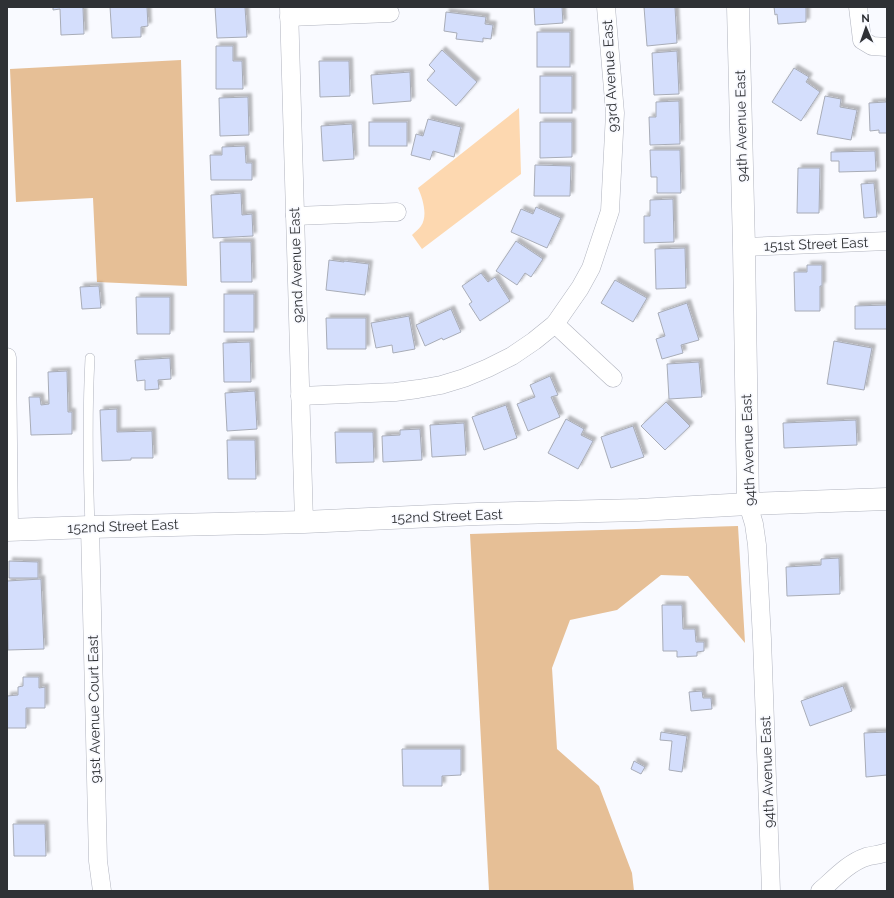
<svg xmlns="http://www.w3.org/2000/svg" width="894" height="898" viewBox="0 0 894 898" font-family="Raleway,sans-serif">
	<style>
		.green { fill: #fdd8b0 }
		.forest { fill: #e6bf96 }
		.building { fill: #d4defc; stroke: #a8acb7; filter: url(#shadow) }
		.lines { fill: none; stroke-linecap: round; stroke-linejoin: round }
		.service-casing { stroke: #b1b4bf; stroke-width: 10 }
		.minor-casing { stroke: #b1b4bf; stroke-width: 19 }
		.tertiary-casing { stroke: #b1b4bf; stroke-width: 23 }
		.secondary-casing { stroke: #b1b4bf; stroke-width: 23 }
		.service { stroke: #fff; stroke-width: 9 }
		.minor { stroke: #fff; stroke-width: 18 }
		.tertiary { stroke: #fff; stroke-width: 22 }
		.secondary { stroke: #fff; stroke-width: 22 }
		.labels { text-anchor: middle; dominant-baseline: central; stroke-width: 3.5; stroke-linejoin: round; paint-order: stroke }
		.street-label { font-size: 14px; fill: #2f3135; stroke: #f9faff }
	</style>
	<defs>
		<filter id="shadow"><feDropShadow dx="3.5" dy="-3.5" stdDeviation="1" flood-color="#0004"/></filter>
	</defs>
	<rect width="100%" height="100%" fill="#f9faff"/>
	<!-- green -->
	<path class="green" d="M519,108L521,174L422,249L412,235C415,232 419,229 421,226C428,216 423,199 418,188Z"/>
	<!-- forest -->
	<g class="forest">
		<path d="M181,60L187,286L97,282L93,198L16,202L10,69Z"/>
		<path d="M738,526L745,643L688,576L661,575L617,610L570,620L552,668L557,749L599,786L632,873L634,891H489L470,534Z"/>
	</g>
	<!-- building -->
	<g class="building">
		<path d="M53,7H95L83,8L84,34L61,35L60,9L53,10Z"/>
		<path d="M110,7H147L148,26L141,27V37L112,38Z"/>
		<path d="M215,7H245L247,37L217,38Z"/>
		<path d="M534,7H562L563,23L535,25Z"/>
		<path d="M644,7H675L677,43L647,46Z"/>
		<path d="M774,7H806V22L778,24L777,14L775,15Z"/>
		<path d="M446,12L486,17L485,24L493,25L491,39L483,38V42L456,39L457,33L444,31Z"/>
		<rect x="537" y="32" width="33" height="35"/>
		<path d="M216,46H233V61H242L243,89H216Z"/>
		<path d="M442,50L477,82L456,106L427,80L435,71L429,65Z"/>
		<path d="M677,51L679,94L654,95L652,53Z"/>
		<path d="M319,61H349L350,96L320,97Z"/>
		<path d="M794,68L809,77L806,82L820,92L801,121L772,102Z"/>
		<path d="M410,72L411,101L373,104L371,75Z"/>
		<rect x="540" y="76" width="32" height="37"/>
		<path d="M825,96L841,99L840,107L857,110L851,140L817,134Z"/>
		<path d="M248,97L249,135L220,136L219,98Z"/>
		<path d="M886,98H887V133H879V130L870,131L869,103L886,102Z"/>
		<path d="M679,101L680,144L650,145L649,117H656V102Z"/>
		<path d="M428,119L461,127L454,157L433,151L430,160L411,155L416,134L423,136Z"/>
		<rect x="369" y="122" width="38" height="24"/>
		<path d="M540,122H572V157L540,158Z"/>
		<path d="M352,124L354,159L323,161L321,126Z"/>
		<path d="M245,146L246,163H252V180H211L210,155H222V147Z"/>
		<path d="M650,150H680L681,193H657V177H651Z"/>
		<path d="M875,151L876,171L839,172V161H831V152Z"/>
		<path d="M535,165L571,166L570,196H534Z"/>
		<path d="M798,168H820L819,213H797Z"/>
		<path d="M874,183L877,217L864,218L861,184Z"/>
		<path d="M241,193L242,215L252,214L253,236L213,238L211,195Z"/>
		<path d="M673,199L674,242L644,243V216H650V200Z"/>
		<path d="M536,207L561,218L547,248L511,232L521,209L533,214Z"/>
		<path d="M516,241L543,259L531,277L525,273L517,285L496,271Z"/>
		<path d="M220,242H251L252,282H221Z"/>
		<path d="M685,248L686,288L656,289L655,249Z"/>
		<path d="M329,260L344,262V261L369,264L365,295L326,290Z"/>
		<path d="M807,265H822V286H820V311H795L794,272H807Z"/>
		<path d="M481,273L488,282L495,277L510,301L480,321L469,304L472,302L462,286Z"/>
		<path d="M615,280L647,298L633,322L601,303Z"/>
		<path d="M99,286L101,308L82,309L80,287Z"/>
		<rect x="224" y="294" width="30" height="38"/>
		<path d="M136,297H170V334H137Z"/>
		<path d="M687,303L699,340L681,345L683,353L662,359L656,339L665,336L658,313Z"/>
		<path d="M887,305V329H855V306Z"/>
		<path d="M451,309L461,332L443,340L442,338L425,346L416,325Z"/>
		<path d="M409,316L415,349L393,353L392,345L376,348L371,323Z"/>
		<path d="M326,318H366V349H327Z"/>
		<path d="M834,341L872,348L864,390L827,384Z"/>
		<path d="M250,342L251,382H224L223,343Z"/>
		<path d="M170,358L171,379L158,380L159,389L145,390V380L137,381L135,360Z"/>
		<path d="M699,362L702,397L669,399L667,364Z"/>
		<path d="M67,371L68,412H72V434L31,435L29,397H40L41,405L49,404L48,372Z"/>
		<path d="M550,376L558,395L551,397L560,417L528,431L517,404L535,397L530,385Z"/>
		<path d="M255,391L257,429L227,431L225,393Z"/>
		<path d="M666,402L690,426L665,450L641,426Z"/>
		<path d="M506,405L517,438L484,450L472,417Z"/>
		<path d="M117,409V432L152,431L153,458H131V460L102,461L100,410Z"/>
		<path d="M566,419L584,429L581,435L593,441L578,469L548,453Z"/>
		<path d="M856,420L857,445L784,448L783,423Z"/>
		<path d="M464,423L466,455L432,457L430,425Z"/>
		<path d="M633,426L644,457L611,468L601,437Z"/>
		<path d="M420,429L422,460L383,462L382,436L400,435V430Z"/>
		<path d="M335,432H373L374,462L336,463Z"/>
		<path d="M227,440H255L256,479H228Z"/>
		<path d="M839,558L840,594L787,596L786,567L821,565V559Z"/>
		<path d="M9,561L38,562V578H9Z"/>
		<path d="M41,579L44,649L8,650L7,581Z"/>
		<path d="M662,605H682L683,629H695L696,642H704V651L697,652V656L677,657V651H663Z"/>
		<path d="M23,677H39V688L45,687V708H26V728H7V696L18,695V687L23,686Z"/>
		<path d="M843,686L852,711L810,726L801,701Z"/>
		<path d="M702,691L703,698H711L712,709L691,711L689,692Z"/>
		<path d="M661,732L687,736L682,772L669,770L672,741L660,740Z"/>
		<path d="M887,732V775L866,777L864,733Z"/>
		<path d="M402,749H461V775L442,776V786H403Z"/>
		<path d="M634,761L645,767L641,774L631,769Z"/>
		<path d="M13,824H45L46,856H14Z"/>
	</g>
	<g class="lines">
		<defs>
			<path id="service" d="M90,527C88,471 87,414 90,358"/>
			<g id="minor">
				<path d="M289,7L304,522"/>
				<path d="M858,7L862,40L872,46L887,47"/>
				<path d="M289,17L390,13"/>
				<path d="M295,216L397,212"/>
				<path d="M744,247L887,241"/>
				<path d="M555,324L613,378"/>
				<path d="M7,357L9,530"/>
				<path d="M300,396L395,392L418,389L441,385L464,378L488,368L512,356L534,341L555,324L580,288L591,268L610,211L615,113L606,7"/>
				<path d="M748,504L754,524L757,545L762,639L771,891"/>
				<path d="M90,527L98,861L102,891"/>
				<path d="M820,891C834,879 848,863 866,857C873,855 880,855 887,852"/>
			</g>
			<path id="tertiary" d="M7,530L90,527L304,522L477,514L639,510L748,504"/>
			<path id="secondary" d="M738,7L744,247L748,504L887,499"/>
		</defs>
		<!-- service casing -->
		<use href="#service" class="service-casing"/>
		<!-- minor casing -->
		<use href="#minor" class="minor-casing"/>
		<!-- tertiary casing -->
		<use href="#tertiary" class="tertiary-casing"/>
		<!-- secondary casing -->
		<use href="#secondary" class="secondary-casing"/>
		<!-- service -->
		<use href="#service" class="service"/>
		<!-- minor -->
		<use href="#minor" class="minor"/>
		<!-- tertiary -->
		<use href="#tertiary" class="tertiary"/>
		<!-- secondary -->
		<use href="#secondary" class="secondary"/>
	</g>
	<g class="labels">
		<!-- street labels -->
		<g class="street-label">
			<text transform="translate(610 76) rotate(-93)">93rd Avenue East</text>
			<text transform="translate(741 126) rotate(-91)">94th Avenue East</text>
			<text transform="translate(816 244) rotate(-2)">151st Street East</text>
			<text transform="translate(296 265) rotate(-92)">92nd Avenue East</text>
			<text transform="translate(748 450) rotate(-92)">94th Avenue East</text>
			<text transform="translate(447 516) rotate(-2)">152nd Street East</text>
			<text transform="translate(123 526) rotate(-2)">152nd Street East</text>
			<text transform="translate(94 709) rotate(-91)">91st Avenue Court East</text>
			<text transform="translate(767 772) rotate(-92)">94th Avenue East</text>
		</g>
	</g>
	<!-- border -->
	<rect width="894" height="898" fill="none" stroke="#2f3135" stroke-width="16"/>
	<!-- north arrow -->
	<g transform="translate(866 28) rotate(358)" stroke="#f9faff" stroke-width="3" paint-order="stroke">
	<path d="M0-3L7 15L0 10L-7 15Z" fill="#2f3135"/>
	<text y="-6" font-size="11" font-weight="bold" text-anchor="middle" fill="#2f3135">N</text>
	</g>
</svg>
